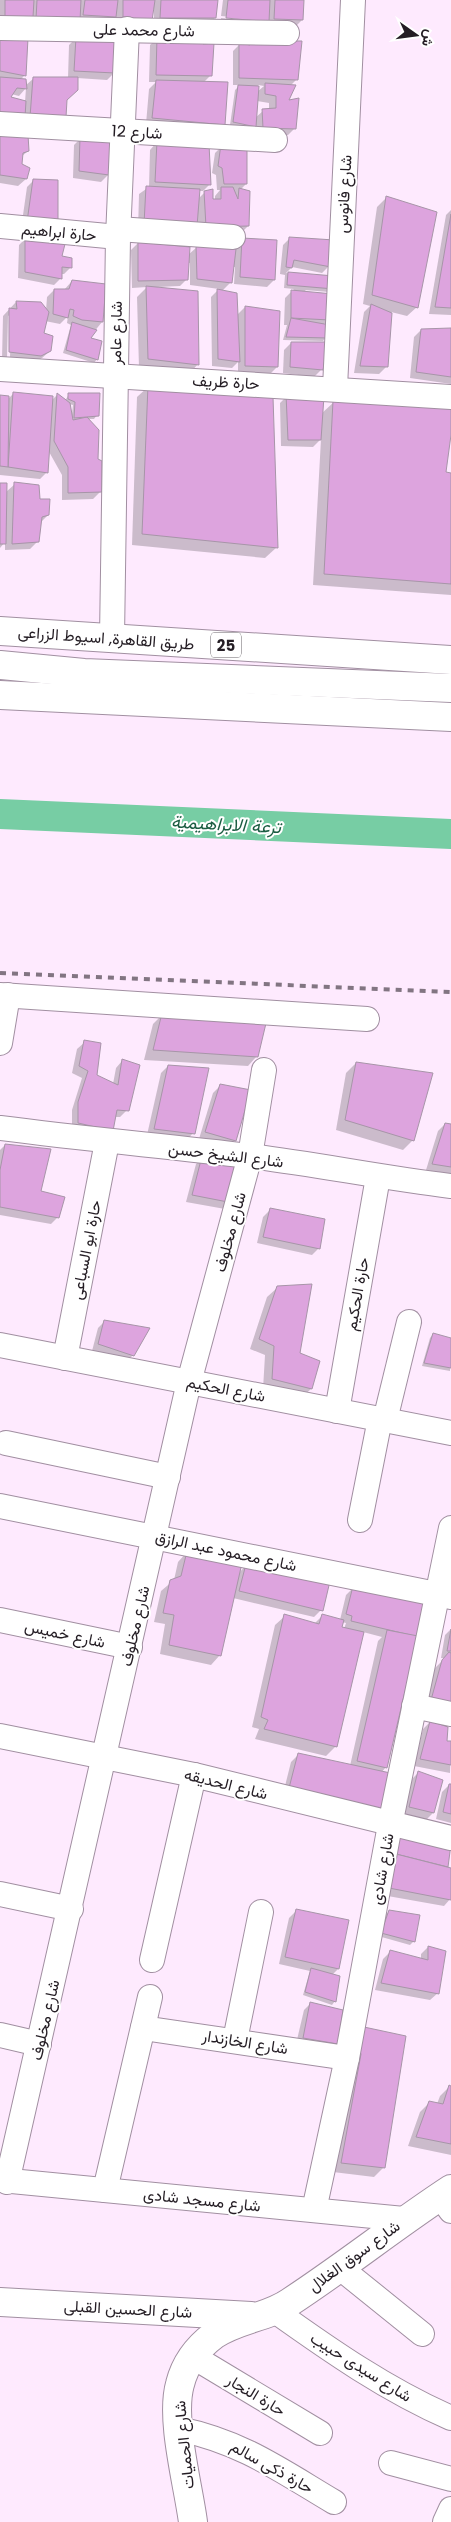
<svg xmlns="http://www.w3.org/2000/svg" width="451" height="2522" viewBox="0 0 451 2522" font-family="Poppins,Vazirmatn,sans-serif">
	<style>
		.shadow { fill: #0003; fill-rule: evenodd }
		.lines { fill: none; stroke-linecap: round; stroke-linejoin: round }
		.canal { stroke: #77cda4; stroke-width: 30 }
		.building { fill: #dda4de; stroke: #a795a8 }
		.street-casing { stroke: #a18fa1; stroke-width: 26 }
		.secondary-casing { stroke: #a18fa1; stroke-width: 30 }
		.highway-casing { stroke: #a18fa1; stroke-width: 30 }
		.street { stroke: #fff; stroke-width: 24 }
		.secondary { stroke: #fff; stroke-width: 28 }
		.highway { stroke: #fff; stroke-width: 28 }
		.rail { stroke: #827582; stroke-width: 4; stroke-dasharray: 6 6; stroke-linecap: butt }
		.labels { text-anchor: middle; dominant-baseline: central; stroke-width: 4; stroke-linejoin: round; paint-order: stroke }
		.shield { fill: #fff; stroke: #666166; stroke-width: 1 }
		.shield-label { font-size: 15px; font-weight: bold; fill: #241d24 }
		.street-label { font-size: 16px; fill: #241d24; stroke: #fff }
		.water-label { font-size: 18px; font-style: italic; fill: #1b5d42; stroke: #fff }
	</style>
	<rect width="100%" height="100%" fill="#feeafe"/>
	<!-- shadow -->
	<g class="shadow">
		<path d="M0,0H217L215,18L208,25L154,24V9H152L151,20L116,24V15L108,23L0,24Z"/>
		<path d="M223,0H302V20L295,27L220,24L221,18L263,22V20L221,16Z"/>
		<path d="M0,37L25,75L20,80L25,86L34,78H68L69,45L76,38L114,73L107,80L77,78L66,99L65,116L0,115ZM26,88L25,102L9,97L11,94L19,96Z"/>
		<path d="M157,38L211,75L203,83L224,124L217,131L146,124L149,89L156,82H149L150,45Z"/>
		<path d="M252,42L297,79L290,86L286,101L295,128L288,135L256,134V125L251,130L230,125L235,90L240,85H233V51L240,44L248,46ZM258,85L264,86L257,92ZM257,101L269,103V110L263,111L255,118Z"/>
		<path d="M0,136L28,151L21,157L20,165L29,169L26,179L18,186L0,183Z"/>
		<path d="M81,138L108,175L101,182L73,178L74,145Z"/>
		<path d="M157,142L210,184L203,191H199L198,199L205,192L215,200V196L220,190H217L216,175L212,173L215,153L222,146L246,184L240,190L248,226L241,233H199L197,212L138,231L139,194L149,187L150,150Z"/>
		<path d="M34,180L57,182L21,229L27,187Z"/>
		<path d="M386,198L417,307L407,316L391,312L386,367L379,374L354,373L364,312L370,306L363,304L377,207Z"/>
		<path d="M451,210V315L429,314L446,215Z"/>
		<path d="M26,238L60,257L71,267L64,274H61V278L54,285L18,278L19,245Z"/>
		<path d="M290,238L329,266L322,273L292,267L286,273L333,277L329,292L305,290L329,320L323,325L327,337L323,341L283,340L287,325H284L285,298L294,289L284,288L285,275L280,274L283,245Z"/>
		<path d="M242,239L274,280L267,287L234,284L235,267H232L231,282L222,291L237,315L245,307L277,367L270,374L238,373V362L232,368L212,366L211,297L219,289L190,285V263H188L187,279L180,286L158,287L157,289L198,364L189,374L139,368L137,297L147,287L132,288L131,250L138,243L189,248L188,255L197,247L235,251V246Z"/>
		<path d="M72,281L102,322L89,338L97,359L94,363L63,353L71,325L67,323L68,316L60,324L45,321L42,334L50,351L42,358L33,363L2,359L3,316L16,302L40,303L46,311L47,297L54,290H64ZM11,314L10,358H7L8,316Z"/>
		<path d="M451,329V384L410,378L414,337L421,330Z"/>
		<path d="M291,343L321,370L314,377L283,373L284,350Z"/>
		<path d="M149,386L277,547L265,558L132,545L137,397Z"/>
		<path d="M14,393L51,401L57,395L65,401L69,394L97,415L94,419H87L100,492L93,499L62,500V475L48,450L47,472L40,479L0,475V396L9,398ZM69,404L73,405L72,414Z"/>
		<path d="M287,396L321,414L334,402L451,426L445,473L451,474V595L313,585L321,439L313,447L281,446L280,403Z"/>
		<path d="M0,484L6,492L15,484L39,500L48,515L41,522L37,542L30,549L5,550V542L0,548Z"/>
		<path d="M163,1014L257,1056L248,1066L144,1060L153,1024Z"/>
		<path d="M85,1042L96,1076L113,1084L116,1068L122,1061L127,1110L120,1117H115L112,1131L72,1130V1110L82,1078L72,1073L77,1049Z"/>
		<path d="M356,1063L413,1140L403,1150L336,1130L346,1073Z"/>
		<path d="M168,1066L193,1133L186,1141L147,1135L161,1073Z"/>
		<path d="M220,1086L235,1140L228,1147L199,1139L213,1093Z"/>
		<path d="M445,1124L451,1126V1175L426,1170L438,1131Z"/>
		<path d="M5,1145L58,1217L51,1224L0,1215V1150Z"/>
		<path d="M203,1157L243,1163L225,1209L186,1202L196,1164Z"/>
		<path d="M270,1210L319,1248L312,1255L257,1243L263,1217Z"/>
		<path d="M277,1288L311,1389L301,1398L263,1389L265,1355L250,1349L267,1297Z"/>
		<path d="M105,1321L133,1355L126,1362L92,1351L98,1328Z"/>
		<path d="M433,1334L451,1339L450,1371L422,1366L430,1338Z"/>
		<path d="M187,1552L239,1573L246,1565L321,1610L314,1617L233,1598L220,1655L211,1665L160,1654L165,1624L154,1622L161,1591L174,1580L178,1562Z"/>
		<path d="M353,1588L415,1644L386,1767L381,1773L387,1810L283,1794L291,1762L298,1755L350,1766L378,1641L382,1637L363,1632L336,1746L326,1756L255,1739L259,1729L252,1727L275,1625L285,1616L314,1624L322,1616L340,1620L346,1595ZM342,1622L346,1623L344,1629L340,1628Z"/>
		<path d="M451,1629V1712L425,1707L435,1668L445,1658H441L445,1635Z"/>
		<path d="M430,1722L446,1742L451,1743L450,1773L414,1766L423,1729Z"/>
		<path d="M419,1772L433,1813L426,1820L402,1814L412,1779Z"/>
		<path d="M449,1785L451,1786V1823L436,1819L442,1792Z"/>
		<path d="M393,1842L451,1846L446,1868L451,1869V1898L444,1906L382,1895Z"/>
		<path d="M296,1911L348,1921L338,1969L332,1975L335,2001L332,2005L303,1995L310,1971L279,1964L289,1918Z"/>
		<path d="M390,1911L419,1916L413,1942L410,1945L378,1936L386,1914Z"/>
		<path d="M428,1947L445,1952L438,1993L430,2000L375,1990L383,1959L390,1952L421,1959V1954Z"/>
		<path d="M311,2003L337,2044L330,2051L296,2044L304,2010Z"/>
		<path d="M365,2029L384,2167L374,2177L333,2172Z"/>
		<path d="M449,2087H451V2155L408,2146L420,2112L430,2102L437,2104L440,2096Z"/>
	</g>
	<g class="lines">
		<!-- canal -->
		<path class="canal" d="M0,814L451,834"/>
	</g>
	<!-- building -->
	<g class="building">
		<path d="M5,0H34L33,17L5,18Z"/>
		<path d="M37,0H81L80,21L36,19Z"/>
		<path d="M85,0H118L116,17L83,15Z"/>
		<path d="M123,0H155L152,21L123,17Z"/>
		<path d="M161,0H218L216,18H160Z"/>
		<path d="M228,0H270L269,22L226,18Z"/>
		<path d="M275,0H304L303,20L274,19Z"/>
		<path d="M0,36L28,38L26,76L0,71Z"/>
		<path d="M76,37H119L115,73L74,71Z"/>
		<path d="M157,37L201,39L203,44L214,43L212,76L156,75Z"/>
		<path d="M252,41H302L298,80L239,78V43L250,45Z"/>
		<path d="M0,77L26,79L27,89L17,88L11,97L26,101L25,117L0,116Z"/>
		<path d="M33,77H78V90L67,100L66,117H30Z"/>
		<path d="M156,80L228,82L225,125L152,118Z"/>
		<path d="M265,83L296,85L289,100L299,98L296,129L263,128L262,109L276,108V96L265,94Z"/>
		<path d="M238,85L259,86L256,127L233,122Z"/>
		<path d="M0,134L28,135L29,151L23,153L22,164L30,168L27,179L0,175Z"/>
		<path d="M80,137L112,138L109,175L79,171Z"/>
		<path d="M157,141L209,144L211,185L155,182Z"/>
		<path d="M221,144L247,146V184H224L222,168L218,166Z"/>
		<path d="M33,179L58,180V224L27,222Z"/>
		<path d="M146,186L200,189L197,226L144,224Z"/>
		<path d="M221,187H233L238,199L239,188L250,191L249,226L206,227L204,191L213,189V199H221Z"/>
		<path d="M386,196L437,212L418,308L372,295Z"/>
		<path d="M451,214V308L435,307Z"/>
		<path d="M25,237L66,240L62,256L72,258V268L62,267V279L25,272Z"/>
		<path d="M289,237L334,240L331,267L294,260L292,268L286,267Z"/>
		<path d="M242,238L277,240L275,280L240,277Z"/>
		<path d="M138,242L190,247L188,280L138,281Z"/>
		<path d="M196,245L236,249L232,283L197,279Z"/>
		<path d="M288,272L334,276V289L287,285Z"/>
		<path d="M72,280L106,284L103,322L82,320L73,316L74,310L70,309L68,318L53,314L54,289H69Z"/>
		<path d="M146,286L198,291L199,365L148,359Z"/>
		<path d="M217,289L237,293L240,362L218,359Z"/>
		<path d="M291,290L333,294L330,320L291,318Z"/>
		<path d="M16,301L41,302L49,312L44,333L53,336L51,351L41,356L9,352V308L17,309Z"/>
		<path d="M371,304L392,313L388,367L360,366Z"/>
		<path d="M245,306L280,311L278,367L245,366Z"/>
		<path d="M291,318L330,325L328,338L286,337Z"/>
		<path d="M72,322L97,330L91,338L102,341L98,360L66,350Z"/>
		<path d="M451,328V377L416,372L421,329Z"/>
		<path d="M291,342H328L323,370L290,367Z"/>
		<path d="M148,385L273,397L278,548L142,534Z"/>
		<path d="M13,392L53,396L48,473L8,467Z"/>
		<path d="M57,393L70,403L73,420L87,417L99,430L98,459L102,461V492L68,493V467L54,441Z"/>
		<path d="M68,393H100L99,416L74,418L75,402L68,399Z"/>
		<path d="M286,394L324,396L321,440H288Z"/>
		<path d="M0,395L9,396L8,467L0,466Z"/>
		<path d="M333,401L451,405V435L446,472L451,473V584L324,574Z"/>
		<path d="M14,482L39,485L40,499H50L49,515L42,517L39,542L12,544Z"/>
		<path d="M0,483H7L6,544H0Z"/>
		<path d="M162,1013L267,1019L258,1057L153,1050Z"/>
		<path d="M84,1040L101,1043L97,1075L118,1085L122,1059L140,1065L129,1111L117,1110L113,1131L78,1123V1102L88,1071L79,1066Z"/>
		<path d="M356,1062L433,1073L414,1141L345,1120Z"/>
		<path d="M168,1065L209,1068L195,1134L154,1129Z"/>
		<path d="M220,1084L251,1090L236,1141L205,1132Z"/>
		<path d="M445,1123L451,1124V1167L432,1164Z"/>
		<path d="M5,1144L51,1149L41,1191L65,1197L59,1218L0,1207V1170Z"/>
		<path d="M202,1156L244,1162L233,1203L192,1195Z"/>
		<path d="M270,1208L325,1219L320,1249L263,1237Z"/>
		<path d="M312,1284L300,1353L320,1361L312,1389L272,1379L274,1346L259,1339L277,1286Z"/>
		<path d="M104,1320L150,1328L134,1356L98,1344Z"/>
		<path d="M433,1333L451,1338V1368L424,1363Z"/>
		<path d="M187,1551L242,1563L221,1656L169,1645L174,1615L163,1613L170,1580L181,1576Z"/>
		<path d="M246,1564L330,1581L323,1611L239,1591Z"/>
		<path d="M353,1586L430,1604L423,1638L351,1621L352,1616L346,1614Z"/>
		<path d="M284,1614L319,1624L322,1614L344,1620L342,1627L364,1632L337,1747L264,1729L268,1720L261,1717Z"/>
		<path d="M451,1629V1651H447Z"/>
		<path d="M387,1630L418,1636L387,1768L357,1761Z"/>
		<path d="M449,1652L451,1653V1704L431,1700L442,1660Z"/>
		<path d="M430,1721L448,1727L447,1741H451V1765L420,1759Z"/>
		<path d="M298,1753L395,1774L388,1810L289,1788Z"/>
		<path d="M418,1771L443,1780L434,1813L409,1807Z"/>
		<path d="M449,1784H451V1814L443,1812Z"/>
		<path d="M399,1833L451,1844L448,1867L396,1854Z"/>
		<path d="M396,1854L451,1868V1900L389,1888Z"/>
		<path d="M296,1909L349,1920L339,1969L285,1957Z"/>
		<path d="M389,1910L420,1915L415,1942L381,1933Z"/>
		<path d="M428,1946L446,1951L439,1994L381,1983L390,1950L428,1960Z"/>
		<path d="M311,1968L340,1976L336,2002L305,1992Z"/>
		<path d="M310,2002L343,2010L338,2044L303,2038Z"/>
		<path d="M364,2027L406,2036L385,2168L341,2163L361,2054L357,2045Z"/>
		<path d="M449,2085L451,2086V2144L416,2137L429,2101L443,2104Z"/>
	</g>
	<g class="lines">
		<defs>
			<g id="street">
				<path d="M0,28L287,33"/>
				<path d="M0,124L275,140"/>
				<path d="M0,226L118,237"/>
				<path d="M118,229L233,237"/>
				<path d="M0,369L451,397"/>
				<path d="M335,388L353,0"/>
				<path d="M112,638L118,237L127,29"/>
				<path d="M0,995L367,1019"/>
				<path d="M0,1043L8,995"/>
				<path d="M0,1128C83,1139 166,1146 249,1156C316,1164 383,1178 451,1186"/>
				<path d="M0,1345L451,1433"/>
				<path d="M65,1358L107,1142"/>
				<path d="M337,1411L378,1177"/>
				<path d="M385,1420L409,1322"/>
				<path d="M6,1443L168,1477"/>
				<path d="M0,1506L451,1597"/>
				<path d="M360,1520L380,1419"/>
				<path d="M0,1620L130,1647"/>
				<path d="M414,1706L451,1714"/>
				<path d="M0,1736L194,1775L451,1838"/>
				<path d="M0,1894L71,1909"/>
				<path d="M152,1960L194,1775"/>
				<path d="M143,2028L347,2058"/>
				<path d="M0,2035L39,2044"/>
				<path d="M235,2040L261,1912"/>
				<path d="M0,2180L404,2219"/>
				<path d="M7,2182L189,1382L250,1156L264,1070"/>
				<path d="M105,2190L150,1997"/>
				<path d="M440,2196L451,2211"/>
				<path d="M314,2210L347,2058L390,1825L451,1528"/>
				<path d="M339,2267L422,2334"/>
				<path d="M275,2311C331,2351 387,2390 451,2418"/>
				<path d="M192,2356L320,2433"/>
				<path d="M179,2429C242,2442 280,2470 334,2502"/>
				<path d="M391,2463L451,2479"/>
				<path d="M445,2522L451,2509"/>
			</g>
			<g id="secondary">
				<path d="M0,2302L251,2316"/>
				<path d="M193,2522C188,2484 170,2419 180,2384C185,2364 198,2347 214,2335C237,2319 267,2318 290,2302C345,2266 396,2225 451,2189"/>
			</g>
			<g id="highway">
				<path d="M0,631L451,660"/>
				<path d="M0,665L84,673L451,688"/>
				<path d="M0,695L451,717"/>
			</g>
		</defs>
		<!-- street casing -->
		<use href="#street" class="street-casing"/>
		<!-- secondary casing -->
		<use href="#secondary" class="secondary-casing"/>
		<!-- highway casing -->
		<use href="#highway" class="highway-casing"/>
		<!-- street -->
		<use href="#street" class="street"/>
		<!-- secondary -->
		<use href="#secondary" class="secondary"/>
		<!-- highway -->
		<use href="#highway" class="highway"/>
		<!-- rail -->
		<path class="rail" d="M0,973L451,992"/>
	</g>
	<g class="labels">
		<!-- shield labels -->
		<rect class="shield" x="211" y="632.5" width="30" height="25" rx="4"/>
		<g class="shield-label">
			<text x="226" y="645">25</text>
		</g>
		<!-- street labels -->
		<g class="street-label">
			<text transform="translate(144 30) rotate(1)">شارع محمد على</text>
			<text transform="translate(137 132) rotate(3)">شارع 12</text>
			<text transform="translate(344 194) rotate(-87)">شارع فانوس</text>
			<text transform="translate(59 232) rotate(5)">حارة ابراهيم</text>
			<text transform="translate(116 333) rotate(-89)">شارع عامر</text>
			<text transform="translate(226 382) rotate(3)">حارة ظريف</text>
			<text transform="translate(106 638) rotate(4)">طريق القاهرة, اسيوط الزراعى</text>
			<text transform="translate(226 1155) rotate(7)">شارع الشيخ حسن</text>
			<text transform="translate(230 1232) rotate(-75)">شارع مخلوف</text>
			<text transform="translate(86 1250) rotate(-79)">حارة ابو السباعى</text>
			<text transform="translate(357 1294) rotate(-80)">حارة الحكيم</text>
			<text transform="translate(226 1389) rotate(11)">شارع الحكيم</text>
			<text transform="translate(226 1551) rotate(12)">شارع محمود عبد الرازق</text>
			<text transform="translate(135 1626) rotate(-77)">شارع مخلوف</text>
			<text transform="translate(65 1634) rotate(12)">شارع خميس</text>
			<text transform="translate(226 1784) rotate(14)">شارع الحديقه</text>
			<text transform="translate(382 1869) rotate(-80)">شارع شادى</text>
			<text transform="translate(45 2020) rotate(-77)">شارع مخلوف</text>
			<text transform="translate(245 2042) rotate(9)">شارع الخازندار</text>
			<text transform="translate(202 2200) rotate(6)">شارع مسجد شادى</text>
			<text transform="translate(354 2256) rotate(-36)">شارع سوق الغلال</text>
			<text transform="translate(128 2309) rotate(3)">شارع الحسين القبلى</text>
			<text transform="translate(361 2367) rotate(32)">شارع سيدى حبيب</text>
			<text transform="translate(256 2395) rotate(31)">حارة النجار</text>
			<text transform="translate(184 2445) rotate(-96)">شارع الحميات</text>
			<text transform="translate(272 2467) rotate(29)">حارة ذكى سالم</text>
		</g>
		<!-- water labels -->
		<g class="water-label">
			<text transform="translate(226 824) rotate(3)">ترعة الابراهيمية</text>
		</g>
	</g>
	<!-- north arrow -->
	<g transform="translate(416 35) rotate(104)" stroke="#ffffff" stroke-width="4" paint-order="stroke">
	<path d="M0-4L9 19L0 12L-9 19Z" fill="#241d24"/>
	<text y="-8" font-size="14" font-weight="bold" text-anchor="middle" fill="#241d24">ش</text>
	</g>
</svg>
